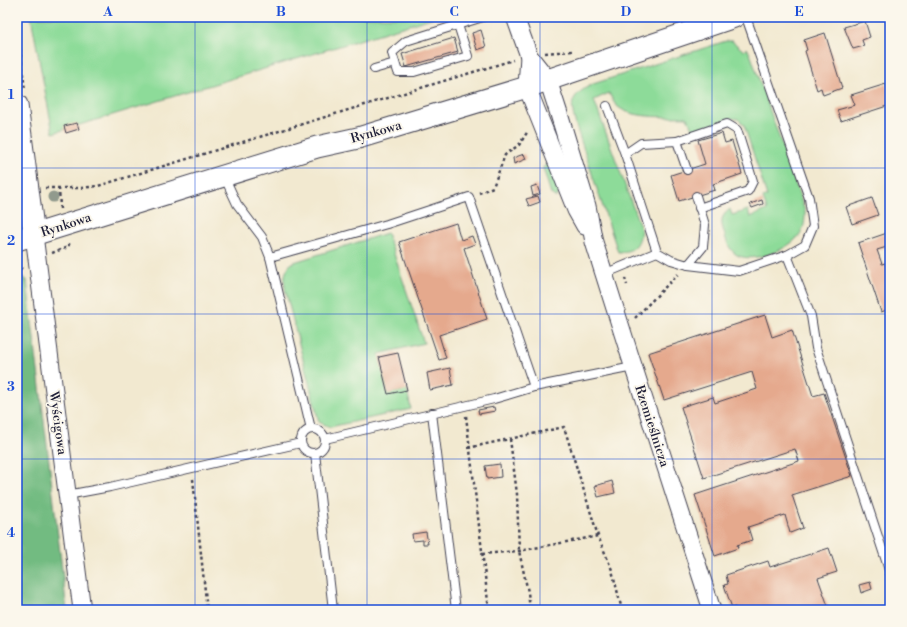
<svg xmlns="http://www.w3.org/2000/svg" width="907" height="627" viewBox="0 0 907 627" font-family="'Libre Bodoni',serif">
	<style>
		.green { fill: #8ddb99; stroke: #587e6a }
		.forest { fill: #72bb81; stroke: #4a6e5e }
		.building { fill: #e5a98d }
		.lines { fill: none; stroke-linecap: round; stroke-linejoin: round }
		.service-casing { stroke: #414051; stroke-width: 10 }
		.minor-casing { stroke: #414051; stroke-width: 19 }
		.tertiary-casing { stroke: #414051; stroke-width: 23 }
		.path { stroke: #414051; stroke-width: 2.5; stroke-dasharray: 3 3; stroke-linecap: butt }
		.service { stroke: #fff; stroke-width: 8 }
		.minor { stroke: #fff; stroke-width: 17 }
		.tertiary { stroke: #fff; stroke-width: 21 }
		.tree { fill: #919a8d }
		.grid { fill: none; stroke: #1d4ed8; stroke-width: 1; stroke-opacity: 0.55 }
		.labels { text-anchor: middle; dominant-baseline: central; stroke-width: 3.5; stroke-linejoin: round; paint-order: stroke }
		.street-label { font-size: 13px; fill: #22223b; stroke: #fbf7ec }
		.neatline { fill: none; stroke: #1d4ed8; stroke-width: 1.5 }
		.grid-label { font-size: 13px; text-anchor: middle; font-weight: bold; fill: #1d4ed8 }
	</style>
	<rect width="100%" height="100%" fill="#fbf7ec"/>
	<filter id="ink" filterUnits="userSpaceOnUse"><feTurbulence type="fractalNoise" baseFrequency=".025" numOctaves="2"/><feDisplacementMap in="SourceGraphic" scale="8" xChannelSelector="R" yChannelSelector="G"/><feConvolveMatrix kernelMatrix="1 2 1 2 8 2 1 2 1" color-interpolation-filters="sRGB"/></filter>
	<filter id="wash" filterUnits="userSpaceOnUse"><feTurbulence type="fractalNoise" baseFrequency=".012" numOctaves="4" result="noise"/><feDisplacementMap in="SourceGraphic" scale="16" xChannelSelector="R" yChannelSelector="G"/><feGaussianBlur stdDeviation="0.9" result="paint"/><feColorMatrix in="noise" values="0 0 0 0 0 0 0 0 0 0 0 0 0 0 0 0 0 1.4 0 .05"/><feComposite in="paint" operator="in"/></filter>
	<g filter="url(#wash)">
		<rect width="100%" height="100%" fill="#f2e9d0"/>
		<!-- green -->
		<g class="green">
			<path d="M31,17H435L53,133Z"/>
			<path d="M726,41H732L744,51L747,48L751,56L805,211C805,219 805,227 800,234C791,249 753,264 737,255C729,250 726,241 724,232C720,221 721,216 730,209L732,215L748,210L750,217L767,210L763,198L767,196L744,125L738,119L731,118L693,131L687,117C667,116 629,120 615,104C613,101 611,97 609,93L594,100L641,229C640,245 634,252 618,252L577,129C570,103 568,97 593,84Z"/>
			<path d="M546,164L550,166L559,193L557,197H555L551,194L543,168Z"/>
			<path d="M387,233L424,343L379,354L388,394L407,390L411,409L330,427L319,422L286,293C283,281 284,272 291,263Z"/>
		</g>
		<!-- forest -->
		<path class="forest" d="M17,274L27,280L67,610H17Z"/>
		<g id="blocks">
			<!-- building -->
			<g class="building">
				<path d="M865,21L870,37L862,40L864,46L853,49L844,27Z"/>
				<path d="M481,30L486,47L477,50L472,33Z"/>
				<path d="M825,33L842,88L823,95L821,88L817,90L805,51L807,50L804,40Z"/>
				<path d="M454,38L458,52L406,67L402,54Z"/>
				<path d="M886,84L890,98V105L841,121L837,110L855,105L851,95Z"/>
				<path d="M77,123L79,129L66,133L64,126Z"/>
				<path d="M722,133L725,143L732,141L742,174L713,184L715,190L679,201L671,175L705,164L698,140Z"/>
				<path d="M524,154L526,159L514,164L513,158Z"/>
				<path d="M537,185L540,194L533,196L531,187Z"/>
				<path d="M538,196L540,202L529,206L526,199Z"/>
				<path d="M872,198L878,215L852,224L846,207Z"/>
				<path d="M762,200L763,204L752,208L750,204Z"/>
				<path d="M456,223L461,240L472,236L475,244L464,248L487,319L439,335L446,358L439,360L399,242Z"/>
				<path d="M890,232V246L877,250L882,264L885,263L890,277V309L881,312L858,243Z"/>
				<path d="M765,315L772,337L792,330L813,396L824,393L852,476L792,495L803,528L790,533L785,515L748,527L752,540L737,545L738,548L715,556L695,495L799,461L795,449L704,478L681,407L713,397L715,403L757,389L752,372L664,400L648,353Z"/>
				<path d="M398,353L407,390L388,394L379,357Z"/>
				<path d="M450,368L453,385L430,390L427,373Z"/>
				<path d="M494,407L495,411L479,414L478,410Z"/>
				<path d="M500,464L501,477L487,479L485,466Z"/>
				<path d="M612,481L615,493L598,497L595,486Z"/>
				<path d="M426,532L428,544H423V540L413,541L412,534Z"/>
				<path d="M829,548L837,572L818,578L828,606L815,610H736L735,607L732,608L724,585L728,584L726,575L768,561L770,567Z"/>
				<path d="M870,582L872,589L861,593L859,585Z"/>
			</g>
		</g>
	</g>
	<g filter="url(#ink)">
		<use href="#blocks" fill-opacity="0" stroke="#414051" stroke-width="1"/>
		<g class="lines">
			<defs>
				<g id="service">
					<path d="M458,25L468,56L414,72H398L392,53L406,41L483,17"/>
					<path d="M374,69L395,63"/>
					<path d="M607,106L625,154"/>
					<path d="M677,141L727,124L737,130L753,181L748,191L699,208"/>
					<path d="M687,170L677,141L641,143L625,154L657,252L671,260L688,265L703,247L705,225L696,196"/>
					<path d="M224,176L237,204L262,237L270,257L387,224L469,197L534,387L633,367"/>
					<path d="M787,255L811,316L816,348L890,573"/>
					<path d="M270,257L311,429"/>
					<path d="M688,265L739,271L787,255L805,245L813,226L809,198L746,17"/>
					<path d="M604,274L657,252"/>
					<path d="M432,413L456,610"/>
					<circle cx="313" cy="441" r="12"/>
					<path d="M325,439L494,399L534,387"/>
					<path d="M315,453L333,610"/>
					<path d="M67,495L110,487L301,443"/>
				</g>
				<g id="minor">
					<path d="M515,17L529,56L548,80L559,114L587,206L594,242L630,356L712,610"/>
					<path d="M529,56L527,87L576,210L585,226"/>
					<path d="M34,235L82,610"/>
				</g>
				<g id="tertiary">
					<path d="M17,105L34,235"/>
					<path d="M17,240L317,147L358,138L527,87L734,17"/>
				</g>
			</defs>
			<!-- service casing -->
			<use href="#service" class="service-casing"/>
			<!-- minor casing -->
			<use href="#minor" class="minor-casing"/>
			<!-- tertiary casing -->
			<use href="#tertiary" class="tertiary-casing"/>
			<!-- path -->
			<g class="path">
				<path d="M17,25L25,90"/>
				<path d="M545,53L572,51"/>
				<path d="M45,188H81L98,186L513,60"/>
				<path d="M59,188L60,209"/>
				<path d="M479,193L493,187L505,155L519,145L528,131"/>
				<path d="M52,253L68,247L70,242"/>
				<path d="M17,264L22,269"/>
				<path d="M625,278L627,285"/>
				<path d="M635,318L678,274"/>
				<path d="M466,416L489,610"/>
				<path d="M510,439L517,494L519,551L528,592L530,610"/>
				<path d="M468,448L564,427L598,536L612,570L622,610"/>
				<path d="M193,479L207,610"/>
				<path d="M482,554L519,551L598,536"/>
			</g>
			<!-- service -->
			<use href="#service" class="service"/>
			<!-- minor -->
			<use href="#minor" class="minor"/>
			<!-- tertiary -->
			<use href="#tertiary" class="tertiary"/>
		</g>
		<!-- trees -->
		<circle class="tree" cx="53" cy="197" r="5.5"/>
	</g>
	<!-- grid -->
	<path class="grid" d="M195,17V610M367,17V610M540,17V610M712,17V610M17,168H890M17,314H890M17,459H890"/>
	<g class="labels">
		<!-- street labels -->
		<g class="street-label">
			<text transform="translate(376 132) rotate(-16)">Rynkowa</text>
			<text transform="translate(66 225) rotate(-18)">Rynkowa</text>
			<text transform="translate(58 423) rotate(82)">Wyścigowa</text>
			<text transform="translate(652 426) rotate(72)">Rzemieślnicza</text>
		</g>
	</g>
	<!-- margin -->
	<rect width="907" height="627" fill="none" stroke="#fbf7ec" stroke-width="44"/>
	<rect x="22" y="22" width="863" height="583" class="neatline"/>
	<g class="grid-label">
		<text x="108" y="16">A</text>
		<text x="281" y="16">B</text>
		<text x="454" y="16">C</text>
		<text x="626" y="16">D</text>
		<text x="799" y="16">E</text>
		<text x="11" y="99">1</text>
		<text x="11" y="245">2</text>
		<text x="11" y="391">3</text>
		<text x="11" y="537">4</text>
	</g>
</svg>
